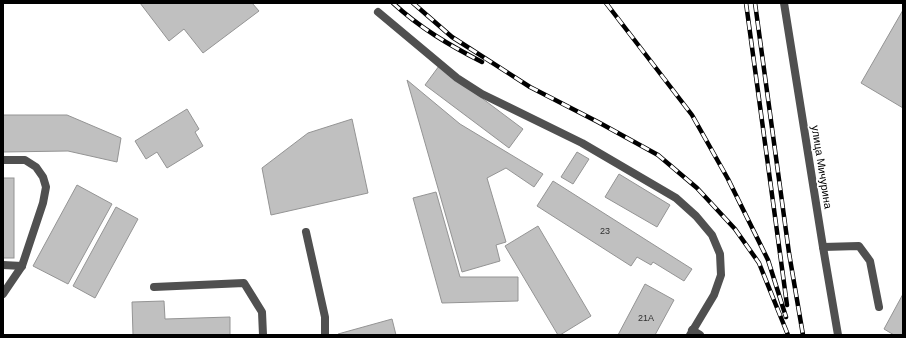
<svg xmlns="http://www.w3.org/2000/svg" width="906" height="338" viewBox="0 0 906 338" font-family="Arial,sans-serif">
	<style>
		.building { fill: #c0c0c0; stroke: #949494 }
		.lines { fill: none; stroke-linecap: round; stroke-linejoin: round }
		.path { stroke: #727272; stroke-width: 2.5; stroke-dasharray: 1 2; stroke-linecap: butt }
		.service { stroke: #505050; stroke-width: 8 }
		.tertiary { stroke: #505050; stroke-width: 8 }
		.rail-casing { stroke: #000; stroke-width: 4.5 }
		.rail { stroke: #fff; stroke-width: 3; stroke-dasharray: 9; stroke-linecap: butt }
		.labels { text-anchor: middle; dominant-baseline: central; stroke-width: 3.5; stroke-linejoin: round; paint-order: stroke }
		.number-label { font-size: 9px; fill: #303030 }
		.street-label { font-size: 11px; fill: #000; stroke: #fff }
	</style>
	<rect width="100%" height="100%" fill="#fff"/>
	<!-- building -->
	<g class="building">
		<path d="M140,3H252L259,11L203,53L184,29L169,41Z"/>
		<path d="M903,10V108L861,83Z"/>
		<path d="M439,66L523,129L509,148L425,85Z"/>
		<path d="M407,80L460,124L543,174L534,187L506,168L487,178L506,242L496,245L500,261L462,272Z"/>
		<path d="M187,109L199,129L195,132L203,146L167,168L157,152L146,159L135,141Z"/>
		<path d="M3,115H67L121,138L117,162L68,151L3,152Z"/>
		<path d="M352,119L368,193L271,215L262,168L308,133Z"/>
		<path d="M577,152L589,159L573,184L561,177Z"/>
		<path d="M619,174L670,205L657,227L605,197Z"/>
		<rect x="3" y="178" width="11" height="80"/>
		<path d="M553,181L692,269L684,281L653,262L651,265L637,257L631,266L537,206Z"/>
		<path d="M77,185L112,204L68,284L33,266Z"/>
		<path d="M436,192L460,277H518V301L442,303L413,198Z"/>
		<path d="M116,207L138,219L95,298L73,286Z"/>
		<path d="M538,226L591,316L560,335H558L505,246Z"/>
		<path d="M645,284L674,300L655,335H618Z"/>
		<path d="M903,294V335H894L884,329Z"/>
		<path d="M164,301L165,319L230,317V335H133L132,302Z"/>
		<path d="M392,319L396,335H338V334Z"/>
	</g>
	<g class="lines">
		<!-- path -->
		<path class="path" d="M784,335L785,334"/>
		<!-- service -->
		<g class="service">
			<path d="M378,12L457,78L482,94L582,143L676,198L696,216L712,235L720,254L721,275L714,295L690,335"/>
			<path d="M3,160H25L36,167L43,177L46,187L43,203L22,266L3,294"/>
			<path d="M306,232L325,317V335"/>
			<path d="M823,247L859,246L870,261L879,307"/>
			<path d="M3,265L22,266"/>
			<path d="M154,287L244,283L262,312L263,335"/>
			<path d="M692,330L700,335"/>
		</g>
		<!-- tertiary -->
		<path class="tertiary" d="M784,3L823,247L838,335"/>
		<defs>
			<g id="rail">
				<path d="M393,3C420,28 449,45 482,62"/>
				<path d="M413,3L452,37L530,87L598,122L658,155L697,188L735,229L759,263L788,335"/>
				<path d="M606,3L692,115L728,179L768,260L786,317"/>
				<path d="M746,3L787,305"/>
				<path d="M755,3L789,253L803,335"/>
			</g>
		</defs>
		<!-- rail casing -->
		<use href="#rail" class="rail-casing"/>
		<!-- rail -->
		<use href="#rail" class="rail"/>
	</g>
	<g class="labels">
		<!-- number labels -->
		<g class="number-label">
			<text x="605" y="231">23</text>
			<text x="646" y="318">21А</text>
		</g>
		<!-- street labels -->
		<g class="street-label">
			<text transform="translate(822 167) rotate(81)">улица Мичурина</text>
		</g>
	</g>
	<!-- border -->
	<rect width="906" height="338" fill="none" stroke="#000000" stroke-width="8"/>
</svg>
